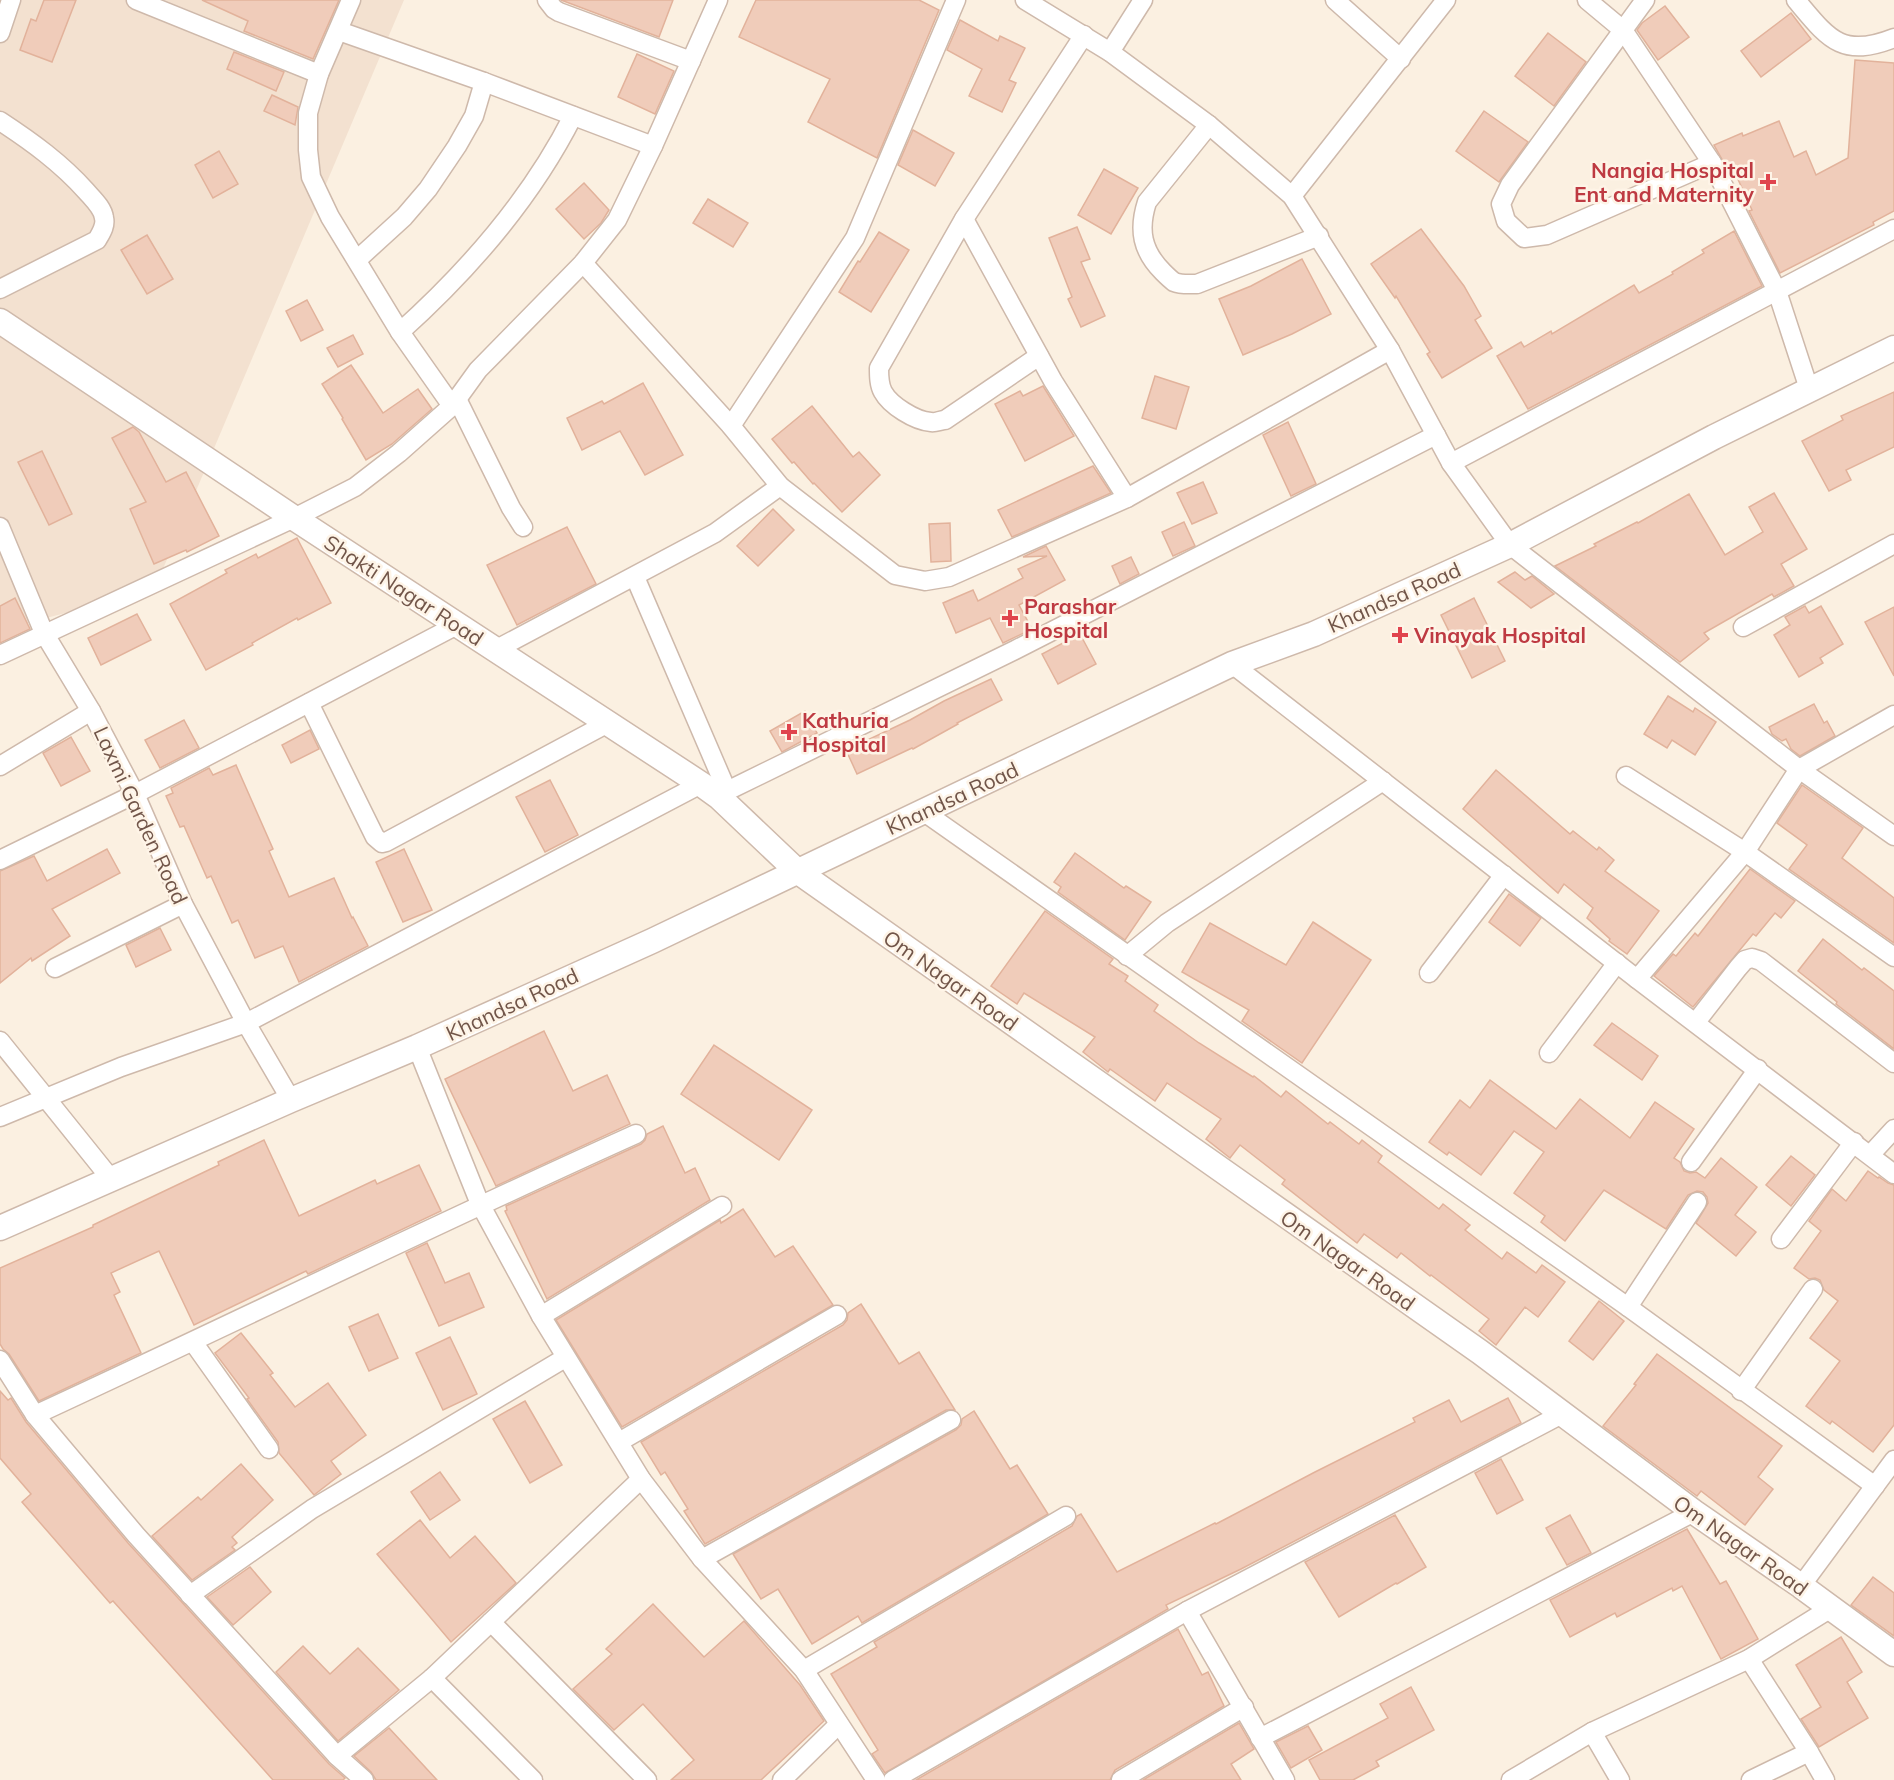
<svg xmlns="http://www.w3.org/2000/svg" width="1894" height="1780" viewBox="0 0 1894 1780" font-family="Mulish,sans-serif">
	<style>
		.residential { fill: #f3e1d0 }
		.building { fill: #f0ccba; stroke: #e2b29b; stroke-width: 1.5 }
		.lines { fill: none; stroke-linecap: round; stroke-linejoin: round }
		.minor-casing { stroke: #ceb9ab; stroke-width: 21 }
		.tertiary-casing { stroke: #ceb9ab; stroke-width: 27 }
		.minor { stroke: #fff; stroke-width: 18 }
		.tertiary { stroke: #fff; stroke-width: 24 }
		.health-dot { fill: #e0444e; stroke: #fef4e7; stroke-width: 2 }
		.labels { text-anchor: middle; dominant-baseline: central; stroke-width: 5; stroke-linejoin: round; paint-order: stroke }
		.health-label { font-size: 21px; font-weight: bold; fill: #be3a42; stroke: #fef4e7; text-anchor: start }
		.street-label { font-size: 21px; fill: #715549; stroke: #fef4e7 }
	</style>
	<rect width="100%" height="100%" fill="#fbf0e1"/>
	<!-- residential -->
	<path class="residential" d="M0,0H404L154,590L0,630Z"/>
	<!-- building -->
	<g class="building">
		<path d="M44,0H76L52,62L20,50L31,19L36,21Z"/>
		<path d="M202,0H339L313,59L244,31L248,21Z"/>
		<path d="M561,0H673L659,37Z"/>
		<path d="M756,0H919L939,10L877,158L808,122L830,79L739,37Z"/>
		<path d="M1665,6L1689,37L1658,60L1637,30L1642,23Z"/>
		<path d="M1791,13L1811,39L1761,77L1741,51Z"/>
		<path d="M960,20L998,41L1000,36L1025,48L1009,80L1016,83L1002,112L969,96L982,69L947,50Z"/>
		<path d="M1548,33L1586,62L1554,106L1515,76Z"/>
		<path d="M234,52L284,72L276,91L227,69Z"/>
		<path d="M637,54L674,71L655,114L618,97Z"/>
		<path d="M1855,60L1894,63V211L1873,222L1874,225L1780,273L1749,211L1752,210L1736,175L1732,177L1714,145L1742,133L1743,136L1779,121L1794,157L1806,151L1816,175L1848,158Z"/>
		<path d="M272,95L298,107L295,125L264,111Z"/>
		<path d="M1484,111L1528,142L1499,182L1456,151Z"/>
		<path d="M913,130L954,153L935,186L898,165Z"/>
		<path d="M219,151L238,184L213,198L195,165Z"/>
		<path d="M1104,169L1138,188L1111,234L1078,215Z"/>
		<path d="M584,183L609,210L601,223L584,239L556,209Z"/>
		<path d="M708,199L748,223L733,247L693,223Z"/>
		<path d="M1077,227L1090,259L1081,262L1105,316L1081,327L1068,299L1072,297L1049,238Z"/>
		<path d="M1421,229L1464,286L1481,316L1475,320L1492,348L1442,378L1427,354L1430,352L1396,296L1395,298L1371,264Z"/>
		<path d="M1734,231L1762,286L1528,409L1497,356L1521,342L1524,347L1551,331L1552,334L1634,285L1639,293L1673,274L1672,272L1704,253L1702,250Z"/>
		<path d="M879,232L909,250L871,312L839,292L858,261L860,262Z"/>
		<path d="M147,235L173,279L147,294L121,250Z"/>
		<path d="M1302,259L1331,314L1292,334L1243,355L1219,299L1251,286Z"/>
		<path d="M307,300L323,330L301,341L286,311Z"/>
		<path d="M353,335L363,354L338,367L327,348Z"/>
		<path d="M351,365L383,413L418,389L432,409L392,444L366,460L342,419L343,418L322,384Z"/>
		<path d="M1155,376L1189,387L1176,429L1142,418Z"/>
		<path d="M643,383L683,455L645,475L620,431L582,450L567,418L602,401L604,404Z"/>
		<path d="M1043,386L1074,436L1025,461L995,404L1020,391L1023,396Z"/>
		<path d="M1894,392V447L1846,470L1851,480L1829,491L1802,441L1843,420L1841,416Z"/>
		<path d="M812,406L853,457L859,452L880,475L842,512L814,483L813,484L794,462L792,463L772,439Z"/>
		<path d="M1288,422L1316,484L1291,496L1263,435Z"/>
		<path d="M133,427L139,432L166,482L186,472L219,536L187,552L186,550L154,564L130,509L146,502L112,438Z"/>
		<path d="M42,451L72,514L49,525L18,462Z"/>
		<path d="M1093,466L1111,493L1012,537L998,510Z"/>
		<path d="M1203,482L1217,513L1192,524L1177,493Z"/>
		<path d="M1774,493L1807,549L1781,564L1794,586L1774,597L1772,594L1704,633L1709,639L1680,662L1555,566L1596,546L1594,544L1637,522L1638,523L1689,494L1725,555L1763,532L1749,507Z"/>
		<path d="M773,509L794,530L758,566L737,546Z"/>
		<path d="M1184,522L1195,546L1173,556L1162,532Z"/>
		<path d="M950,523L951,561L931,562L929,524Z"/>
		<path d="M567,527L596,584L517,625L487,565Z"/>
		<path d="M297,538L331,603L298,620L297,618L252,643L253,645L206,670L170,604L227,573L225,570L256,554L258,558Z"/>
		<path d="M1046,546L1065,580L1019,605L1032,629L1003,643L990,618L956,633L943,603L973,590L978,601L1023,578L1018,569L1047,556L1023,557Z"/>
		<path d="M1131,557L1139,574L1120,584L1112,566Z"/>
		<path d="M1515,572L1525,580L1532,576L1554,594L1531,608L1498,582Z"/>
		<path d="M15,598L30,629L0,643V606Z"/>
		<path d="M1474,598L1505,661L1472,678L1441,615Z"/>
		<path d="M1805,606L1809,613L1821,606L1843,644L1820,658L1823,663L1799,677L1774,635L1790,625L1785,617Z"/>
		<path d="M1894,607V676L1865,622Z"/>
		<path d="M137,614L151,640L101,665L88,638Z"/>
		<path d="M1080,634L1096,664L1058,684L1042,654Z"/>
		<path d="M991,679L1002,700L957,723L958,724L913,749L912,748L857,774L846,750L910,720L944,701Z"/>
		<path d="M1668,696L1693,712L1695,708L1716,722L1695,755L1672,740L1667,748L1644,734Z"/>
		<path d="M1814,704L1824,723L1827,721L1835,736L1800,756L1791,749L1786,739L1782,741L1772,734L1769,727Z"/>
		<path d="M805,711L817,733L782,752L770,731Z"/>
		<path d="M184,720L199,748L160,768L145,740Z"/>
		<path d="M310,730L319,749L291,763L282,745Z"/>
		<path d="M71,737L90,771L61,786L43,753Z"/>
		<path d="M236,765L273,849L269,851L289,897L334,878L352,918L353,917L368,946L299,982L283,946L255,958L238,920L232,923L211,876L207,878L184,826L180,827L166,796L173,793L171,788L209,768L213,775Z"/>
		<path d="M1496,770L1570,834L1573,831L1597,850L1599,847L1614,860L1605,871L1659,911L1627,954L1609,941L1610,939L1587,918L1593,908L1564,884L1558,893L1463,809Z"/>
		<path d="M550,780L578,835L545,852L516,797Z"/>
		<path d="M1802,785L1863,828L1842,858L1894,898V943L1789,869L1807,845L1777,823Z"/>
		<path d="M107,849L120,873L52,909L70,936L32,961L31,958L0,983V871L34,856L47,881Z"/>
		<path d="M404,849L432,910L403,922L376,862Z"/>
		<path d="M1075,853L1124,888L1126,886L1151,902L1125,940L1058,892L1061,887L1054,882Z"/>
		<path d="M1750,869L1795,901L1781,918L1775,913L1756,936L1753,934L1693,1007L1654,976L1673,954L1676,956L1695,933L1698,936Z"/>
		<path d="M1509,894L1541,918L1520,946L1489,922Z"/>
		<path d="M1045,911L1113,959L1109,964L1128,976L1125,981L1158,1005L1154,1011L1199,1043L1253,1077L1254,1076L1281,1097L1286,1091L1328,1124L1330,1122L1359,1144L1362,1140L1382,1156L1378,1162L1439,1209L1443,1204L1470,1225L1465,1230L1502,1259L1507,1252L1536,1273L1542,1265L1565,1282L1538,1317L1525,1307L1496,1345L1479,1331L1489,1319L1431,1275L1430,1276L1401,1253L1397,1258L1364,1234L1357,1243L1282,1184L1285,1180L1240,1145L1230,1158L1206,1139L1221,1119L1167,1083L1155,1101L1110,1069L1108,1072L1083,1052L1095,1037L1024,993L1017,1004L991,986Z"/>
		<path d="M1313,922L1371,960L1302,1063L1242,1021L1249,1010L1182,972L1210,923L1286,965Z"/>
		<path d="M160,928L171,950L136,967L126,945Z"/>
		<path d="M1823,939L1862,970L1864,968L1894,991V1049L1836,1004L1837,1002L1798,971Z"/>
		<path d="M1612,1023L1658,1056L1642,1080L1594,1045Z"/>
		<path d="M544,1031L573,1091L607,1075L630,1124L496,1186L445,1079Z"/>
		<path d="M714,1045L812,1110L779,1160L681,1094Z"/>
		<path d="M1490,1080L1556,1129L1580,1099L1630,1138L1655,1102L1694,1129L1674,1158L1680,1162L1684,1171L1690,1173L1696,1172L1705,1178L1721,1158L1757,1187L1735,1215L1756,1232L1736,1256L1696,1223L1708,1203L1707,1197L1703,1192L1697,1191L1688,1195L1666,1229L1604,1190L1565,1241L1541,1222L1545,1216L1514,1193L1544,1152L1514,1131L1481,1175L1449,1152L1447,1155L1429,1142L1460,1100L1470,1108Z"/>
		<path d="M663,1126L685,1173L695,1168L710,1200L547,1299L505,1211L507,1210L506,1206L641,1144L645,1140L647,1134Z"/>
		<path d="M264,1140L299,1216L375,1180L377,1184L419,1165L441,1211L308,1274L306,1271L194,1325L159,1251L111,1273L120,1292L114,1295L141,1353L39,1401L9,1354L3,1349L0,1344V1268L93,1227V1225L219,1165L218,1162Z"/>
		<path d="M1791,1156L1815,1175L1791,1206L1766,1185Z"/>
		<path d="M1868,1171L1878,1178L1879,1177L1888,1183L1894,1185V1425L1873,1452L1832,1421L1830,1424L1806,1406L1840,1361L1810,1338L1838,1301L1824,1290L1820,1280L1815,1278L1809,1279L1794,1268L1821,1231L1809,1221L1832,1189L1846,1201Z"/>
		<path d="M743,1209L775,1257L793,1246L833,1305L622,1427L556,1320L720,1220L721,1223Z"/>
		<path d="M427,1243L445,1283L469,1273L484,1307L439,1326L406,1253Z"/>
		<path d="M1599,1301L1624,1321L1593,1360L1569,1341Z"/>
		<path d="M861,1304L899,1364L919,1352L955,1410H946L705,1544L684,1511L688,1509L665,1472L661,1475L641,1442L843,1325L847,1320L848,1313Z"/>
		<path d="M378,1314L398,1358L369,1371L349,1327Z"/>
		<path d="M241,1333L273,1373L270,1375L295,1407L328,1383L366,1435L331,1461L341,1474L314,1495L279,1453L278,1442L247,1399L249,1398L215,1353Z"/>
		<path d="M450,1337L477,1394L443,1410L416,1353Z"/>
		<path d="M1657,1354L1782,1446L1758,1477L1773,1489L1745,1525L1701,1491L1697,1496L1603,1426L1636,1385L1634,1384Z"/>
		<path d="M0,1391L8,1400L11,1398L26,1422L128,1543L329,1764L345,1778L343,1780H273L113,1601L110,1603L22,1502L31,1494L0,1458Z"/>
		<path d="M1508,1398L1521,1423L1241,1569L1166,1605L1168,1609L885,1773L872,1754L878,1750L831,1674L877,1647L874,1642L1072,1526L1077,1516L1081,1514L1117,1572L1215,1523L1216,1524L1315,1472L1415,1422L1413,1418L1449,1400L1461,1422Z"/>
		<path d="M525,1401L562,1465L530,1483L493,1419Z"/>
		<path d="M974,1411L1010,1469L1017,1465L1048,1514L862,1623L858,1616L812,1644L778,1589L761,1599L733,1554L956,1430L961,1425L962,1419Z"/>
		<path d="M1501,1459L1523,1500L1497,1514L1475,1473Z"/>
		<path d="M241,1464L273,1500L232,1537L237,1543L232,1547L235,1550L192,1580L152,1536L198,1497L201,1500Z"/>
		<path d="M440,1472L460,1500L430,1520L411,1492Z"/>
		<path d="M1395,1515L1426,1567L1397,1584L1396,1583L1339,1617L1305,1562Z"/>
		<path d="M1570,1515L1591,1553L1567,1565L1546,1528Z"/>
		<path d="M420,1520L450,1558L475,1536L516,1583L451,1642L377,1554Z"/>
		<path d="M1687,1529L1720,1584L1726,1581L1758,1639L1721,1659L1682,1586L1673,1591L1672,1588L1617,1617L1615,1613L1570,1637L1550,1600Z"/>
		<path d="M250,1567L271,1592L233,1625L207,1597Z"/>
		<path d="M1873,1577L1894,1593V1636L1851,1605Z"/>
		<path d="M653,1604L704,1657L744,1621L800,1685L824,1721L761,1780H671L694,1760L643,1704L614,1730L573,1689L612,1654L606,1649Z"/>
		<path d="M1178,1629L1202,1675L1208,1672L1224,1706L1115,1770L1110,1780H916Z"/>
		<path d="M1841,1637L1862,1672L1847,1682L1868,1718L1819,1747L1801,1719L1821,1707L1796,1665Z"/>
		<path d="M303,1646L330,1674L358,1648L399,1690L338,1741L276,1672Z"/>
		<path d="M1411,1687L1434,1730L1376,1761L1379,1766L1353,1780H1320L1309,1760L1388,1718L1380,1704Z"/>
		<path d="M1239,1723L1254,1749L1231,1764L1241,1780H1143Z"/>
		<path d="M1308,1726L1322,1750L1291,1768L1276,1742Z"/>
		<path d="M389,1728L437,1780H376L371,1772L354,1756Z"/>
	</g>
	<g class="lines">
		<defs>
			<g id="minor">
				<path d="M136,0L319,74"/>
				<path d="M351,0L319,74L308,113V150L311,177L330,217L400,332L452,406"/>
				<path d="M547,0L554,9L559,12L691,61"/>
				<path d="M1025,0L1110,52L1209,125L1292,196L1390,350L1451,463L1510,545L1799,769L1894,836"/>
				<path d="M1335,0L1401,59"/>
				<path d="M1587,0L1623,30L1712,163L1777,291L1809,389"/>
				<path d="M1645,0L1510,185L1501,204L1506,221L1524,238L1547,235L1712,163"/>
				<path d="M1796,0C1828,38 1841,59 1894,38"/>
				<path d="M339,31L484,82L653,146"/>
				<path d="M0,33L11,0"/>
				<path d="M1110,52L1143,0"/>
				<path d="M0,121C32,142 61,163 86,191C93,199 103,208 104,218C106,226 101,233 97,240L0,289"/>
				<path d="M1209,125L1147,202C1138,230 1142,251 1163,272C1166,275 1170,279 1174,282C1181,285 1190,284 1197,284L1319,236"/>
				<path d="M1292,196L1446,0"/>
				<path d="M964,219L1053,381L1127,498"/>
				<path d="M358,259L404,217L428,189L457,146L474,116L484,82"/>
				<path d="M583,263L731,426L780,486L895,575L925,581L949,577L1127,498L1390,350"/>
				<path d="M400,332C469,270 531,199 573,116"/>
				<path d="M1039,356L945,420C941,420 935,423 931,422C915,421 890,405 883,392C879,385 879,376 879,368L964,219L1084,35"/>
				<path d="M457,399L511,508L523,527"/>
				<path d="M731,426L855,238L956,0"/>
				<path d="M1451,463L1894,229"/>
				<path d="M0,527L44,633L91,711L135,794L183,904L246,1023L291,1100"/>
				<path d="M635,577L727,791L719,797"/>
				<path d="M1743,627L1894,544"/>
				<path d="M495,650L715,533L780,486"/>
				<path d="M0,655L294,518L355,487L399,453L452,406L478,370L583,263L617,220L653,146L718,0"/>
				<path d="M1232,664L1637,979L1894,1174"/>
				<path d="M309,703L375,837L382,843L386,842L608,723"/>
				<path d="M0,766L91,711"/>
				<path d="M1626,776L1745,852L1894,957"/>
				<path d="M727,791L1015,650L1436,435"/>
				<path d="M924,812L1628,1307L1875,1486"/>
				<path d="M0,860L135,794L457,625"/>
				<path d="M1127,956L1167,923L1383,781"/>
				<path d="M55,968L183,904"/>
				<path d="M1429,973L1504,875"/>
				<path d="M1637,979L1745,852L1799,769L1894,715"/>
				<path d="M1696,1022L1738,968L1745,960L1752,958L1761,961L1894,1063"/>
				<path d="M0,1041L111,1179"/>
				<path d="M417,1047L480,1204L541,1316L641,1479L702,1559L804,1670L876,1780"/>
				<path d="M1549,1053L1617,963"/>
				<path d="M0,1117L121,1067L246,1023L701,784"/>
				<path d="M1871,1154L1894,1129"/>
				<path d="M1691,1162L1758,1069"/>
				<path d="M1781,1239L1854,1142"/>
				<path d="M1628,1307L1697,1202"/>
				<path d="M541,1316L722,1206"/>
				<path d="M193,1342L269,1449"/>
				<path d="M0,1360L35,1415L136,1535L337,1756L364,1780"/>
				<path d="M1741,1391L1813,1289"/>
				<path d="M35,1415C236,1322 434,1225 636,1134"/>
				<path d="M619,1442L837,1315"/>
				<path d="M702,1559L951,1420"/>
				<path d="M1801,1586L1894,1460"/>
				<path d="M190,1595L312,1509L565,1358"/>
				<path d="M1187,1611L1285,1780"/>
				<path d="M491,1622L647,1780"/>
				<path d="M1749,1659L1809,1752L1825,1780"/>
				<path d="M804,1670L1066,1516"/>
				<path d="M432,1678L533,1780"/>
				<path d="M1592,1732L1620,1780"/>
				<path d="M1260,1738L1694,1512"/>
				<path d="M337,1756L432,1678L641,1479"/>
				<path d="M782,1780L839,1724"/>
				<path d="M893,1780L1187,1611L1562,1414"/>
				<path d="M1121,1780L1244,1707"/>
				<path d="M1511,1780L1592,1732L1749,1659L1831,1608"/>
				<path d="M1751,1780L1809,1752"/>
			</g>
			<g id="tertiary">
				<path d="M0,321L294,518L701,784L719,797L797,871L1480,1352L1694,1512L1801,1586L1894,1654"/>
				<path d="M0,1228L291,1100L417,1047L652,941L1232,664L1314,634L1510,545L1714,437L1894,348"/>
			</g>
		</defs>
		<!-- minor casing -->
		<use href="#minor" class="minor-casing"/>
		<!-- tertiary casing -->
		<use href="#tertiary" class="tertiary-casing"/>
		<!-- minor -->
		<use href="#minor" class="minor"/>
		<!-- tertiary -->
		<use href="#tertiary" class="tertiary"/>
	</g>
	<!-- markers -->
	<g class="health-dot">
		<path d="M1765 173h6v6h6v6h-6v6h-6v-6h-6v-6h6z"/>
		<path d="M1007 609h6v6h6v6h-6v6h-6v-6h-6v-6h6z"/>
		<path d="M1397 626h6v6h6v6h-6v6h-6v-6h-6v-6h6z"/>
		<path d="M786 723h6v6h6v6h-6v6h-6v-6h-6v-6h6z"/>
	</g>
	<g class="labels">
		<!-- health labels -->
		<g class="health-label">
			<text x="1754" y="170" text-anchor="end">Nangia Hospital<tspan x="1754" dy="24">Ent and Maternity</tspan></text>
			<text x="1024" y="606">Parashar<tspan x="1024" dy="24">Hospital</tspan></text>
			<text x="1414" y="635">Vinayak Hospital</text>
			<text x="802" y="720">Kathuria<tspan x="802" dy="24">Hospital</tspan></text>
		</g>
		<!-- street labels -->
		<g class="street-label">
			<text transform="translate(404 590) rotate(33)">Shakti Nagar Road</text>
			<text transform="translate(1394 597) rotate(-24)">Khandsa Road</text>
			<text transform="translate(952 798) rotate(-25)">Khandsa Road</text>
			<text transform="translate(141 815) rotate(65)">Laxmi Garden Road</text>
			<text transform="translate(951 980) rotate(35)">Om Nagar Road</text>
			<text transform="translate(512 1004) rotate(-25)">Khandsa Road</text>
			<text transform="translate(1348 1260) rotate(35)">Om Nagar Road</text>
			<text transform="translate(1741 1545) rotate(35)">Om Nagar Road</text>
		</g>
	</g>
</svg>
